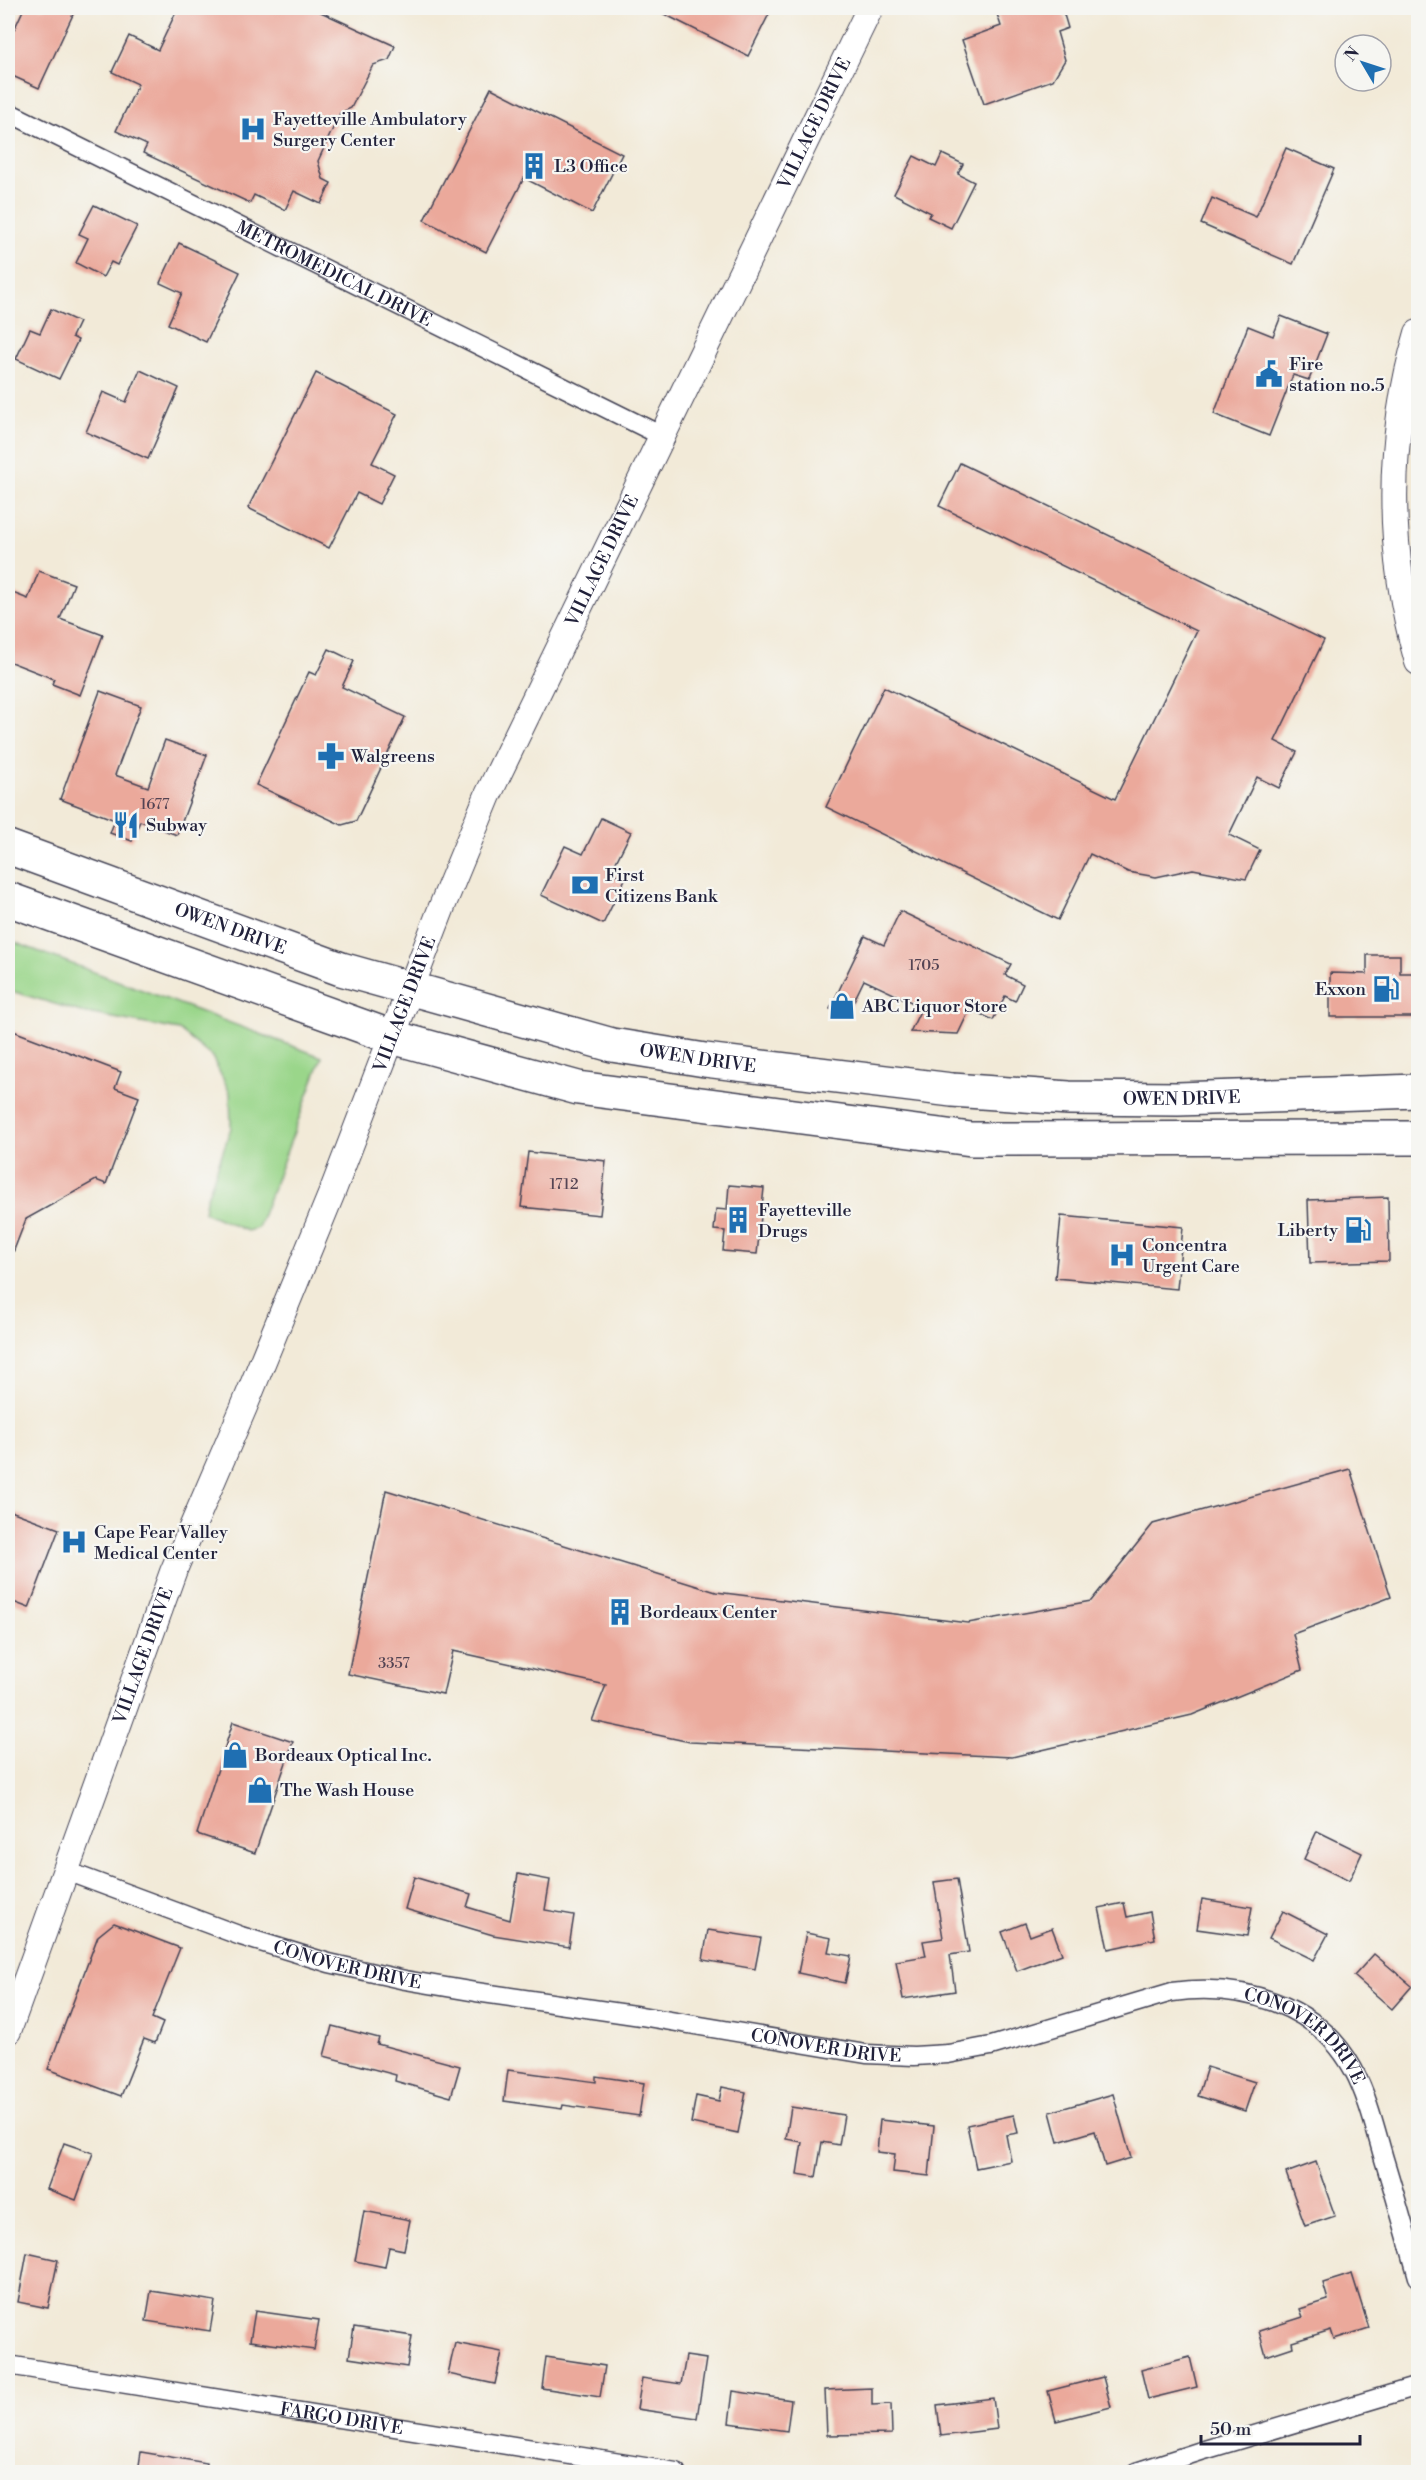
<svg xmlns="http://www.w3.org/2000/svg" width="1426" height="2480" viewBox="0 0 1426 2480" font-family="'Libre Bodoni',serif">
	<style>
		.green { fill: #9ad68a; stroke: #5e7c62; stroke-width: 1.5 }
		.building { fill: #eba99b }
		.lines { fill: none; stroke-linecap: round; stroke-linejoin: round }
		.street-casing { stroke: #414053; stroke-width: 21 }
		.secondary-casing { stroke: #414053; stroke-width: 28 }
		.highway-casing { stroke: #414053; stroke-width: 36 }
		.street { stroke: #fff; stroke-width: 18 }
		.secondary { stroke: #fff; stroke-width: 26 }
		.highway { stroke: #fff; stroke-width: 33 }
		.labels { text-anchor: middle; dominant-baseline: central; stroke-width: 4.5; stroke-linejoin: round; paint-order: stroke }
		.number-label { font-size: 15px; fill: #544453 }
		.poi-label { font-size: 18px; fill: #22223b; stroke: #f6f6f2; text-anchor: start }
		.street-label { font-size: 18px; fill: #22223b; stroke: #f6f6f2 }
	</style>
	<rect width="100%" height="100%" fill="#f6f6f2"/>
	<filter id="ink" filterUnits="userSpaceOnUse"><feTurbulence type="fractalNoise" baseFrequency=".0167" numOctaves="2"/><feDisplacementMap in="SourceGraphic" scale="12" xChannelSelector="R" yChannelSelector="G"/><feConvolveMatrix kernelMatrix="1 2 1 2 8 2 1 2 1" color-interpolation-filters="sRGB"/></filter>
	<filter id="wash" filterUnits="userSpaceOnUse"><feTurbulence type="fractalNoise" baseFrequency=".008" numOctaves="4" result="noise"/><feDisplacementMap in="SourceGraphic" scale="24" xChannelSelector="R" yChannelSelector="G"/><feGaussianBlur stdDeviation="1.35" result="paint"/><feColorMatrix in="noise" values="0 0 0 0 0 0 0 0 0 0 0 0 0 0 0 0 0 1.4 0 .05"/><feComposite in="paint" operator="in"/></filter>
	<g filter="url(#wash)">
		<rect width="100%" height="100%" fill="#f2ead8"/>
		<!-- green -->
		<path class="green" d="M8,940L322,1057L258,1228L247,1231L204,1212L206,1200L231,1128L230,1093L212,1057L179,1030L81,1012L8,990Z"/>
		<g id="blocks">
			<!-- building -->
			<g class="building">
				<path d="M24,8H76L39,88L8,74V43Z"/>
				<path d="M178,8H312L395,46L389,60L373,65L351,108L340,113L318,161L323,179L331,183L321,204L294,191L285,210L254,195L250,203L143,153L147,145L116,131L138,84L112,72L129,36L158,50Z"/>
				<path d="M652,8H772L748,56Z"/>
				<path d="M995,8H1062L1068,28L1057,32L1065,60L1053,80L984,104L962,40L1001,26Z"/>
				<path d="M491,88L622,154L592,213L524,178L486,252L424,220Z"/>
				<path d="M1286,148L1334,169L1293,264L1201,224L1212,198L1256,217Z"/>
				<path d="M942,154L963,164L958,174L974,182L951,228L928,217L931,213L894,194L914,156L936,167Z"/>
				<path d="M94,205L137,226L117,265L111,262L103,277L76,263L88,238L79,234Z"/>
				<path d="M179,243L240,272L206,342L168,324L182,293L160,283Z"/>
				<path d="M51,309L79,322L72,337L78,340L59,379L16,359L30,329L40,333Z"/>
				<path d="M1281,316L1327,334L1309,380L1293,375L1269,436L1214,414L1248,326L1273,336Z"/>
				<path d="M140,370L179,388L148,459L86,432L103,392L126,402Z"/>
				<path d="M316,373L397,414L372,463L394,474L379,504L357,493L329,548L248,508Z"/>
				<path d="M960,463L1324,640L1275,741L1297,752L1279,788L1257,777L1229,835L1260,850L1246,879L1193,869L1156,877L1128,872L1090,854L1058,920L826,807L884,687L1115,799L1197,631L939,506Z"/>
				<path d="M39,571L74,584L60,619L103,635L80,695L52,684L54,679L8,661V591L28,599Z"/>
				<path d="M329,649L354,661L342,687L405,717L356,821L342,825L256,785L309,672L316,675Z"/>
				<path d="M100,691L141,706L115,775L148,787L165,740L207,755L177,835L140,821L132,841L110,833L115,820L60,799Z"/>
				<path d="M601,818L631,832L611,872L625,879L603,924L541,895L565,846L583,854Z"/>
				<path d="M900,911L1011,964L1005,975L1023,984L1015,1001L1005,996L993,1020L970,1009L958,1034L910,1032L922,1007L864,980L846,1017L830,1009L865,936L884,945Z"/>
				<path d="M1367,955H1400V973H1419V1017H1330V973L1367,974Z"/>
				<path d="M8,1029L121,1072L115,1088L139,1097L106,1184L96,1180L26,1219L9,1263Z"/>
				<path d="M528,1152L606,1161L600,1215L521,1207Z"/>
				<path d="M729,1185L764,1188L757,1254L723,1251L725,1231L714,1230L716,1209L727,1210Z"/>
				<path d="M1388,1197L1389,1261L1310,1263L1308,1200Z"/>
				<path d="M1061,1216L1183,1227L1177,1289L1055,1278Z"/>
				<path d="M1350,1469L1391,1597L1293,1634L1302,1670L1192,1715L1012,1757L690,1742L592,1721L606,1685L453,1651L443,1694L348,1674L386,1490L716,1592L968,1623L1091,1601L1153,1524Z"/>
				<path d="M8,1510L59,1529L29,1608L8,1600Z"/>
				<path d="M233,1722L293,1742L255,1853L197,1834Z"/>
				<path d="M1317,1831L1362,1853L1349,1881L1304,1859Z"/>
				<path d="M518,1874L550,1880L545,1910L574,1915L569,1947L493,1935L405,1909L414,1877L471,1894L467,1907L510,1920Z"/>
				<path d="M957,1879L969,1952L950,1955L955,1991L903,1999L896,1961L926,1956L923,1941L943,1938L934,1882Z"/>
				<path d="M1202,1899L1252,1907L1247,1936L1197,1929Z"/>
				<path d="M1124,1903L1127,1917L1150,1912L1155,1939L1108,1949L1099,1908Z"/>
				<path d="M1283,1911L1328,1934L1314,1960L1269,1938Z"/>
				<path d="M114,1923L180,1948L152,2018L163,2023L155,2043L144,2039L121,2096L48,2069L98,1936Z"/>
				<path d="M1025,1923L1030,1936L1052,1928L1062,1954L1017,1971L1002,1932Z"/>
				<path d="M708,1930L761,1938L755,1969L703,1960Z"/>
				<path d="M806,1933L831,1938L828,1952L851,1956L845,1983L798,1973Z"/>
				<path d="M1374,1954L1412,1986L1392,2009L1354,1976Z"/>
				<path d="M332,2026L379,2038L377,2044L460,2066L451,2097L395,2081L396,2075L324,2056Z"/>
				<path d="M1207,2067L1255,2082L1245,2111L1198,2096Z"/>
				<path d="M508,2070L596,2082V2076L644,2083L639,2116L563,2105L562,2109L504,2101Z"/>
				<path d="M722,2087L746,2092L738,2133L691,2123L696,2096L719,2101Z"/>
				<path d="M1113,2094L1131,2158L1105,2166L1095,2131L1058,2142L1050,2112Z"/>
				<path d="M791,2107L844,2115L839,2145L822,2142L816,2177L797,2174L802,2142L786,2139Z"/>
				<path d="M1014,2115L1018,2133L1006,2135L1011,2161L976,2168L967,2125Z"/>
				<path d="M880,2120L934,2126L929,2176L893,2172L895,2154L877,2152Z"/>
				<path d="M64,2143L93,2153L76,2200L47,2189Z"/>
				<path d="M1316,2162L1335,2216L1305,2226L1286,2173Z"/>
				<path d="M364,2211L410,2220L404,2250L389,2247L385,2267L355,2261Z"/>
				<path d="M27,2253L58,2260L48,2308L18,2302Z"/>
				<path d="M1352,2274L1369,2328L1334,2339L1331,2330L1292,2342L1293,2347L1266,2356L1259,2331L1303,2317L1300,2309L1328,2300L1323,2283Z"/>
				<path d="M151,2291L215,2301L210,2331L146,2321Z"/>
				<path d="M255,2311L319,2320L314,2350L250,2341Z"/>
				<path d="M354,2327L412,2336L407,2367L349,2358Z"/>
				<path d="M455,2343L502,2352L495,2384L448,2374Z"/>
				<path d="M686,2356L706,2359L697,2418L637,2409L642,2378L681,2384Z"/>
				<path d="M546,2357L605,2366L600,2397L542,2388Z"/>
				<path d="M1190,2357L1197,2387L1148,2399L1141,2370Z"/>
				<path d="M1103,2377L1111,2407L1056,2421L1048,2391Z"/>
				<path d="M872,2388V2405L891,2404L892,2434L827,2435L825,2390Z"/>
				<path d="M733,2391L791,2400L787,2431L729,2423Z"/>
				<path d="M993,2398L997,2429L941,2436L937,2405Z"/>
				<path d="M141,2452L207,2463L206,2472H138Z"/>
			</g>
		</g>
	</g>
	<g filter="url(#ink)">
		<use href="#blocks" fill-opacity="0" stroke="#414053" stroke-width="1.5"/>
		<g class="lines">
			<defs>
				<g id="street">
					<path id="s1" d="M8,112L662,436"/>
					<path id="s2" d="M66,1871L241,1936L329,1963L405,1980L476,1992L641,2016L866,2054L914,2056L948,2054L991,2046L1172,1992C1241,1983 1317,2003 1353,2069C1368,2097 1375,2128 1384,2159C1396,2198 1407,2238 1418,2277"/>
					<path id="s3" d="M8,2365L676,2472"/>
					<path d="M1136,2472L1201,2451L1418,2386"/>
				</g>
				<g id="secondary">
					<path d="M1418,333C1386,441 1387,553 1418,662"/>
					<path id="s4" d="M8,2031L173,1572L244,1407L333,1190L443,904L488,795L870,8"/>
				</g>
				<g id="highway">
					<path id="s5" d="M8,847L341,969L612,1045L705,1060L952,1090L1069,1098L1178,1099L1418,1091"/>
					<path d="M8,899L392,1037L578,1088L971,1139L1418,1138"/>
				</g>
			</defs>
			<!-- street casing -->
			<use href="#street" class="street-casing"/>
			<!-- secondary casing -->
			<use href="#secondary" class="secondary-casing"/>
			<!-- highway casing -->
			<use href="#highway" class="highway-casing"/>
			<!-- street -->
			<use href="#street" class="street"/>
			<!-- secondary -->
			<use href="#secondary" class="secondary"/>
			<!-- highway -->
			<use href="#highway" class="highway"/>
		</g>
	</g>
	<!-- icons -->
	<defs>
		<symbol id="hospital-bare" viewBox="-9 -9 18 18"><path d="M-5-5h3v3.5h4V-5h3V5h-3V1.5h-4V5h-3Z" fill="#1f6fb2" stroke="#f6f6f2" stroke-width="2.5" paint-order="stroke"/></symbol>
		<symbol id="building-bare" viewBox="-9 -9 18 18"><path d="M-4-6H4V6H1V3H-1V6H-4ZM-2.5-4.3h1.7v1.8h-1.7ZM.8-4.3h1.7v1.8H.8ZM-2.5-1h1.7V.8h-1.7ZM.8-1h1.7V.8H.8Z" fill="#1f6fb2" stroke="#f6f6f2" stroke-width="2.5" paint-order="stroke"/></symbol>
		<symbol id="civic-bare" viewBox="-9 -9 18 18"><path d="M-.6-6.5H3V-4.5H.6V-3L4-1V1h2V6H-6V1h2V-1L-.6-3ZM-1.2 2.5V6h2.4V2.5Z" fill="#1f6fb2" stroke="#f6f6f2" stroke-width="2.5" paint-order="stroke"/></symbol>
		<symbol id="pharmacy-bare" viewBox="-9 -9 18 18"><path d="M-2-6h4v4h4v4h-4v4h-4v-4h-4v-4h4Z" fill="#1f6fb2" stroke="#f6f6f2" stroke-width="2.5" paint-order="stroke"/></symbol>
		<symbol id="restaurant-bare" viewBox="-9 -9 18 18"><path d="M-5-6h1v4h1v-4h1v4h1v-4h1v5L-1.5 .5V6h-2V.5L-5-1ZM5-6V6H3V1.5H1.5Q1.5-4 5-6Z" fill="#1f6fb2" stroke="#f6f6f2" stroke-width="2.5" paint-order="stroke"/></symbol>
		<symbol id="bank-bare" viewBox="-9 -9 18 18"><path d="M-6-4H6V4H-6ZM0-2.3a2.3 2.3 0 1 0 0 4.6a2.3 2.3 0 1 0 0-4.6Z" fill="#1f6fb2" stroke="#f6f6f2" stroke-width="2.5" paint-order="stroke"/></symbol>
		<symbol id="fuel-bare" viewBox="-9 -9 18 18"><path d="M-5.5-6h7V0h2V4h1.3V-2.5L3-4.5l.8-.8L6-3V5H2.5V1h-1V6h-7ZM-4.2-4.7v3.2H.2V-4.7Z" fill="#1f6fb2" stroke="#f6f6f2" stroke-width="2.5" paint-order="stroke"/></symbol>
		<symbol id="shop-bare" viewBox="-9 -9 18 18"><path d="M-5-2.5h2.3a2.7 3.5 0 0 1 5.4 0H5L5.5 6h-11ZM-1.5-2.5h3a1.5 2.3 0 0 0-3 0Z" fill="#1f6fb2" stroke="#f6f6f2" stroke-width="2.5" paint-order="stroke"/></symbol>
	</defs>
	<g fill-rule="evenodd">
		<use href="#hospital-bare" x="234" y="110" width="38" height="38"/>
		<use href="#building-bare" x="515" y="147" width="38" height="38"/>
		<use href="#civic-bare" x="1250" y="355" width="38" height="38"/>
		<use href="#pharmacy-bare" x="312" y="737" width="38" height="38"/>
		<use href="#restaurant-bare" x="107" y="806" width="38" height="38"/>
		<use href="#bank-bare" x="566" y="866" width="38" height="38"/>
		<use href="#fuel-bare" x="1367" y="970" width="38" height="38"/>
		<use href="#shop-bare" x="823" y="987" width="38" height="38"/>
		<use href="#building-bare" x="719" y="1201" width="38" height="38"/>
		<use href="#fuel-bare" x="1339" y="1211" width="38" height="38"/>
		<use href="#hospital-bare" x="1103" y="1236" width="38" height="38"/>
		<use href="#hospital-bare" x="55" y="1523" width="38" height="38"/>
		<use href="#building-bare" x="601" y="1593" width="38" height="38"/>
		<use href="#shop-bare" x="216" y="1736" width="38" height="38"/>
		<use href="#shop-bare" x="241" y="1771" width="38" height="38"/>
	</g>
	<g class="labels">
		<!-- number labels -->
		<g class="number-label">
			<text x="155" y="804">1677</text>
			<text x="924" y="965">1705</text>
			<text x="564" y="1184">1712</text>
			<text x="394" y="1663">3357</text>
		</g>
		<!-- poi labels -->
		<g class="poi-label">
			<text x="273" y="119">Fayetteville Ambulatory<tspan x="273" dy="21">Surgery Center</tspan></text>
			<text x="554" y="166">L3 Office</text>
			<text x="1289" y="364">Fire<tspan x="1289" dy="21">station no.5</tspan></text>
			<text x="351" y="756">Walgreens</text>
			<text x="146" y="825">Subway</text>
			<text x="605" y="875">First<tspan x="605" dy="21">Citizens Bank</tspan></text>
			<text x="1366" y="989" text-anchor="end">Exxon</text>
			<text x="862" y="1006">ABC Liquor Store</text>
			<text x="758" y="1210">Fayetteville<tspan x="758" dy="21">Drugs</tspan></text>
			<text x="1338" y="1230" text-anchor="end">Liberty</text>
			<text x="1142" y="1245">Concentra<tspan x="1142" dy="21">Urgent Care</tspan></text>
			<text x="94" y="1532">Cape Fear Valley<tspan x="94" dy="21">Medical Center</tspan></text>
			<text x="640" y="1612">Bordeaux Center</text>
			<text x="255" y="1755">Bordeaux Optical Inc.</text>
			<text x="280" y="1790">The Wash House</text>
		</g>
		<!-- street labels -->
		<g class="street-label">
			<text stroke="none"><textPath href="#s4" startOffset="2073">VILLAGE DRIVE</textPath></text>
			<text stroke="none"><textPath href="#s1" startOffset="364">METROMEDICAL DRIVE</textPath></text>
			<text stroke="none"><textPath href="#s4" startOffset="1587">VILLAGE DRIVE</textPath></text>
			<text stroke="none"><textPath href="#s5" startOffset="237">OWEN DRIVE</textPath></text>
			<text stroke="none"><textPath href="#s4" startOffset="1101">VILLAGE DRIVE</textPath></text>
			<text stroke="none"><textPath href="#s5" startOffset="723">OWEN DRIVE</textPath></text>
			<text stroke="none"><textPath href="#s5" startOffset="1209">OWEN DRIVE</textPath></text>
			<text stroke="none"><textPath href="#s4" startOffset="399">VILLAGE DRIVE</textPath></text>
			<text stroke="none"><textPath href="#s2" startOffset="297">CONOVER DRIVE</textPath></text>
			<text stroke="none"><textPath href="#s2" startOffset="1287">CONOVER DRIVE</textPath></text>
			<text stroke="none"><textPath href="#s2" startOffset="783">CONOVER DRIVE</textPath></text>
			<text stroke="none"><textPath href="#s3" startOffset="338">FARGO DRIVE</textPath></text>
		</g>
	</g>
	<!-- margin -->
	<rect width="1426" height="2480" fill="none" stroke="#f6f6f2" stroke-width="30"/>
	<!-- north arrow -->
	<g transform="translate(1363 63) rotate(309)"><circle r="28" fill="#f6f6f2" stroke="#a1a1a9" stroke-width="1.5"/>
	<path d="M0-4.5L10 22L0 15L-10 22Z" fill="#1f6fb2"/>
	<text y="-9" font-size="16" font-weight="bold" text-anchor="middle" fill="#22223b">N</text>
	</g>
	<!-- scale -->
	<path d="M1201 2435v9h159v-9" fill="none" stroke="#22223b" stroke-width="3"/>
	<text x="1210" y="2435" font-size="18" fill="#22223b" stroke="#f6f6f2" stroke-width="4.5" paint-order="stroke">50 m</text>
</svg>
